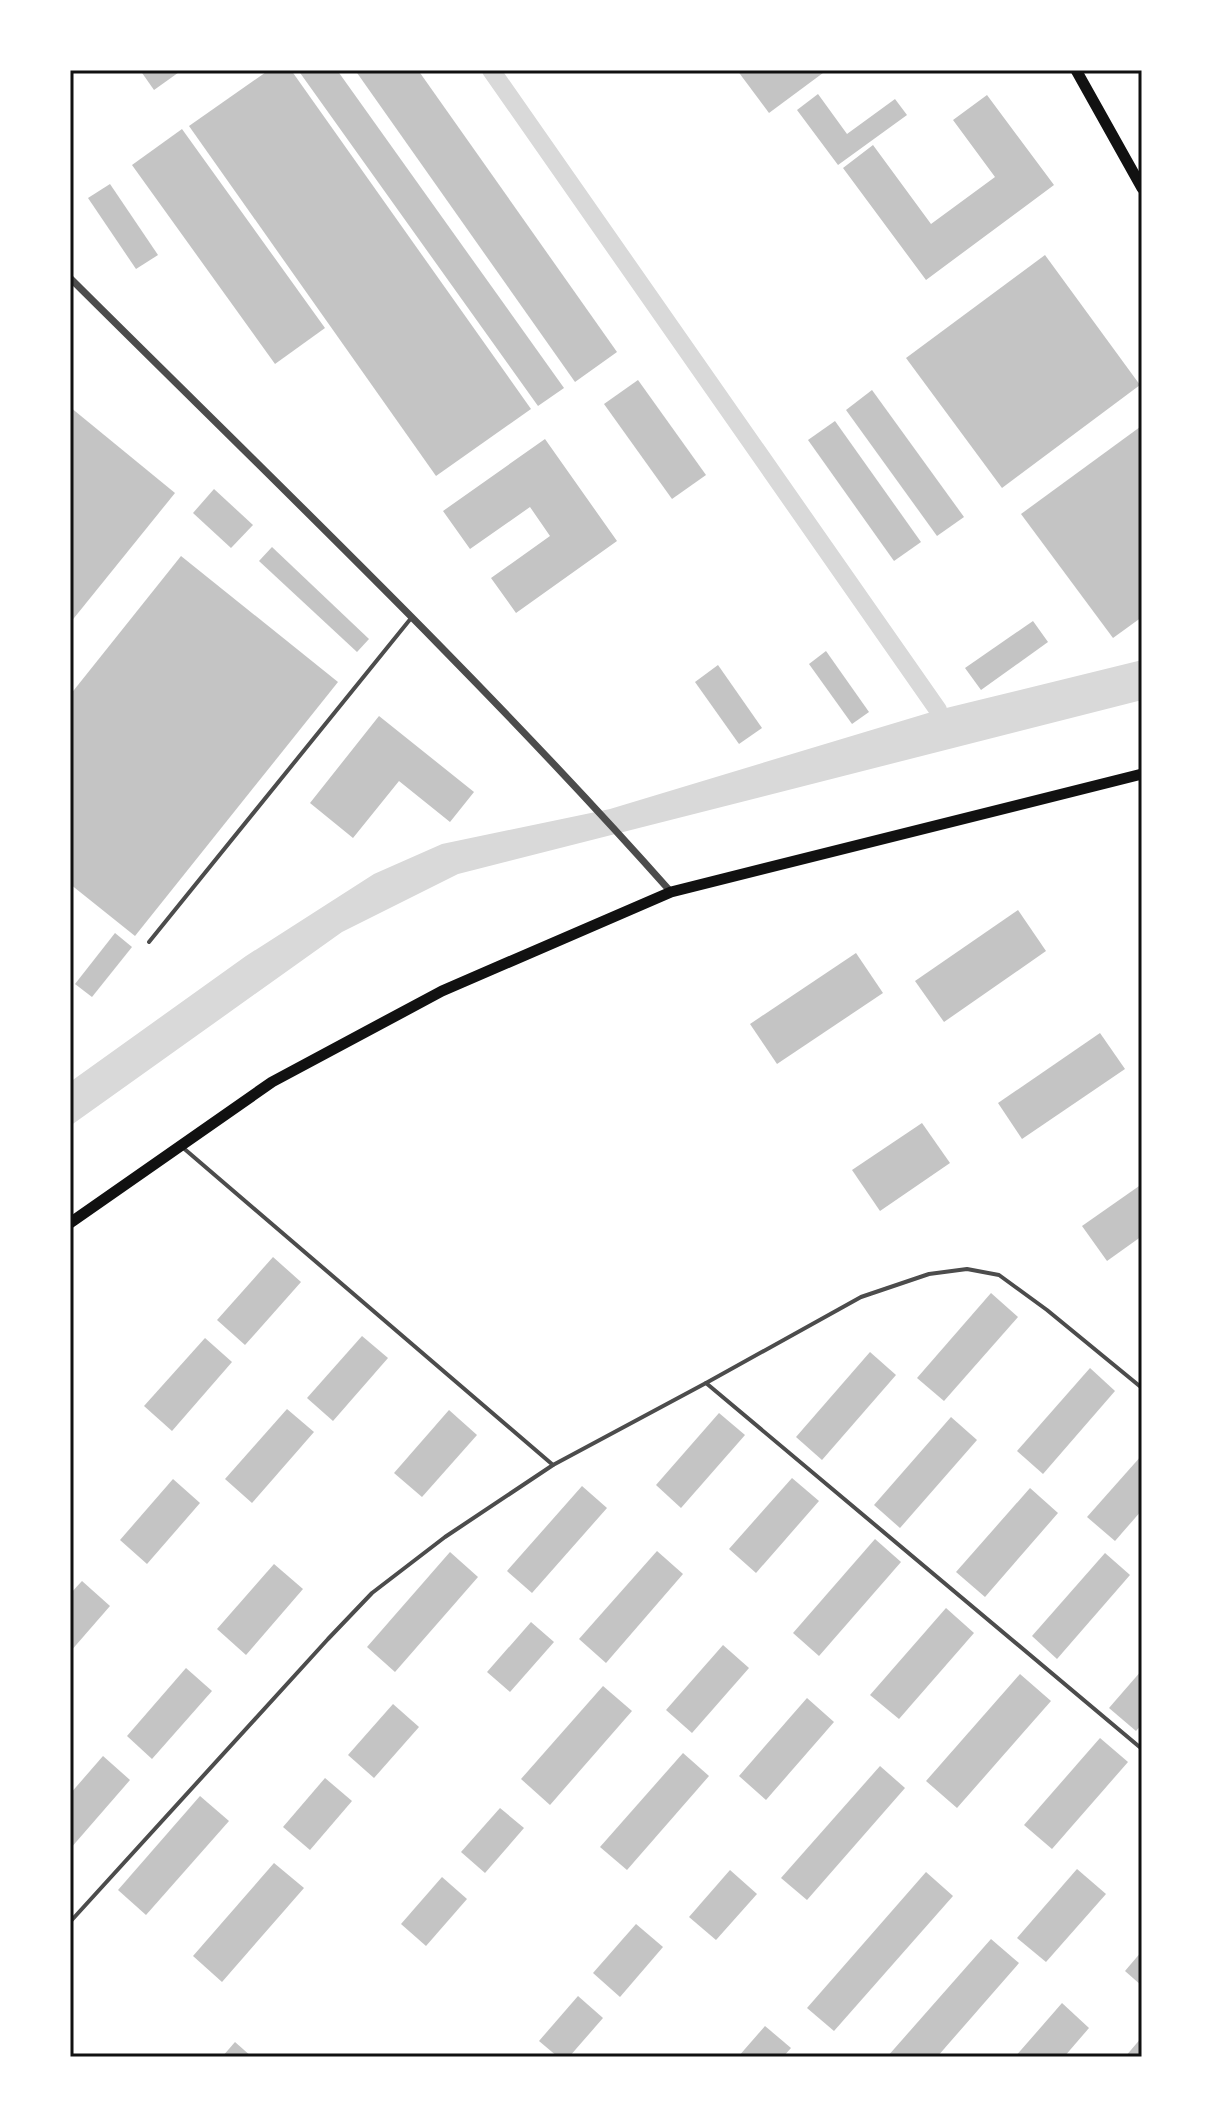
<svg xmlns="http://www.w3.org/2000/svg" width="1212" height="2127" viewBox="0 0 1212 2127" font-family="'Roboto Condensed',sans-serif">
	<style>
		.water { fill: #d9d9d9 }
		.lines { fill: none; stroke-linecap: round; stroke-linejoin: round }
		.canal { stroke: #d9d9d9; stroke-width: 18 }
		.building { fill: #c4c4c4 }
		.service { stroke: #4c4c4c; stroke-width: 4 }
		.minor { stroke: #4c4c4c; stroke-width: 7 }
		.primary { stroke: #111; stroke-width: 11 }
		.neatline { fill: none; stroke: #111; stroke-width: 3 }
	</style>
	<rect width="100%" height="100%" fill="#fff"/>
	<!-- water -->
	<path class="water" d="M1142,660V700L458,874L342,932L70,1126V1082L246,956L374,874L442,844L610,809L938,710Z"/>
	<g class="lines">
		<!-- canal -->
		<path class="canal" d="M491,70L938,710"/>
	</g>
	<!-- building -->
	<g class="building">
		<path d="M140,70H182L154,90Z"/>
		<path d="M269,70H291L531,409L436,476L189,126Z"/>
		<path d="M298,70H337L564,388L538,406Z"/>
		<path d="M355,70H418L617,352L575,382Z"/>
		<path d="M737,70H827L769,113Z"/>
		<path d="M818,94L847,134L895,99L907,115L838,165L797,110Z"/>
		<path d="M987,95L1054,185L926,280L843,168L873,145L931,224L995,177L953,120Z"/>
		<path d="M182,129L325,328L275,364L132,165Z"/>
		<path d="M110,184L158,255L136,269L88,198Z"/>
		<path d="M1045,255L1140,385L1002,488L906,358Z"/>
		<path d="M638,380L706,475L672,499L604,404Z"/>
		<path d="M872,390L964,517L937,536L846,410Z"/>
		<path d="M70,407L175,493L70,623Z"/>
		<path d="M835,421L921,542L894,561L808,440Z"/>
		<path d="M1140,427L1142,430V617L1113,638L1021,514Z"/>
		<path d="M545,439L617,541L516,613L491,578L550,536L530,507L470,549L443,511Z"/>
		<path d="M214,489L253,525L231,548L193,513Z"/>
		<path d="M272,547L369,639L357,652L259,561Z"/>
		<path d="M181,556L338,682L135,936L70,884V695Z"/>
		<path d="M1033,621L1048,642L981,690L965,668Z"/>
		<path d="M826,651L869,712L852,724L809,664Z"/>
		<path d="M718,665L762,728L739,744L695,682Z"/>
		<path d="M379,716L474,792L450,822L399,781L353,838L310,803Z"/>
		<path d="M1018,910L1046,951L944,1022L915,981Z"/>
		<path d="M115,933L132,947L92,997L75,984Z"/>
		<path d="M856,953L883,993L777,1064L750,1024Z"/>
		<path d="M1100,1033L1125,1069L1022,1139L998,1103Z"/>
		<path d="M922,1123L950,1163L880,1211L852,1170Z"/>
		<path d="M1142,1184V1236L1107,1261L1082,1226Z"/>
		<path d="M273,1257L301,1282L245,1345L217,1320Z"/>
		<path d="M991,1293L1018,1317L944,1401L917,1378Z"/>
		<path d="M362,1336L388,1358L333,1421L307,1398Z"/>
		<path d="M205,1338L232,1362L172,1431L144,1406Z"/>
		<path d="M870,1352L896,1375L822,1460L796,1437Z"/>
		<path d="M1090,1368L1115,1391L1043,1474L1017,1451Z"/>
		<path d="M287,1409L314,1432L252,1503L225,1479Z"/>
		<path d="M449,1410L477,1435L422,1497L394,1473Z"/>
		<path d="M719,1413L745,1435L681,1508L656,1485Z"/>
		<path d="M951,1417L977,1440L900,1528L874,1505Z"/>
		<path d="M1142,1455V1510L1115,1541L1087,1517Z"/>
		<path d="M792,1478L819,1501L756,1573L729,1549Z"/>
		<path d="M173,1479L200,1503L147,1564L120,1540Z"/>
		<path d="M582,1486L607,1508L532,1593L507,1571Z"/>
		<path d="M1030,1488L1058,1513L985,1597L956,1572Z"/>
		<path d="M875,1539L901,1562L819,1656L793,1633Z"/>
		<path d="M657,1551L683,1574L606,1663L579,1639Z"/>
		<path d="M450,1552L478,1577L395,1672L367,1647Z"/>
		<path d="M1105,1553L1130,1575L1057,1659L1032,1636Z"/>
		<path d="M274,1564L303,1589L246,1655L217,1629Z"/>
		<path d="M82,1581L110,1606L70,1652V1594Z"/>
		<path d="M946,1608L974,1633L899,1719L870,1695Z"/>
		<path d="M531,1622L554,1642L510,1692L487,1672Z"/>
		<path d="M723,1645L749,1668L692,1733L666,1710Z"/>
		<path d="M186,1668L212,1691L152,1759L127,1736Z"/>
		<path d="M1142,1670V1724L1136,1731L1109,1708Z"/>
		<path d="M1020,1674L1051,1701L957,1808L926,1781Z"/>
		<path d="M603,1686L632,1711L550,1805L521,1779Z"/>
		<path d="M807,1698L834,1722L766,1800L739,1776Z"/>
		<path d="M393,1704L419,1727L374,1778L348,1755Z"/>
		<path d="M1100,1738L1128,1762L1052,1849L1024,1825Z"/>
		<path d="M683,1753L709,1776L627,1870L600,1847Z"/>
		<path d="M103,1756L130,1780L70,1849V1794Z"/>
		<path d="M880,1766L905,1788L807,1900L781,1878Z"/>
		<path d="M325,1778L352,1801L310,1850L283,1827Z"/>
		<path d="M200,1796L229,1821L146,1915L118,1890Z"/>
		<path d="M500,1808L524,1828L485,1873L461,1852Z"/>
		<path d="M274,1863L304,1888L222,1982L193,1956Z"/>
		<path d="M1077,1869L1106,1894L1046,1962L1017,1938Z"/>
		<path d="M730,1870L757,1894L716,1940L689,1917Z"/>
		<path d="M926,1872L953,1896L834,2031L807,2008Z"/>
		<path d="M442,1877L467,1899L426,1946L401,1924Z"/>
		<path d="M636,1924L663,1947L620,1997L593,1973Z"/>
		<path d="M991,1939L1019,1963L937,2057H887Z"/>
		<path d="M1142,1951V1986L1125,1971Z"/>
		<path d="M578,1996L603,2018L569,2057H558L539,2041Z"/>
		<path d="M1062,2003L1089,2028L1064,2057H1015Z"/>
		<path d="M765,2026L791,2048L783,2057H738Z"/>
		<path d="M1142,2037V2057H1125Z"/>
		<path d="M235,2042L252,2057H222Z"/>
	</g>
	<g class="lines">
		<!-- service -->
		<g class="service">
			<path d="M149,942L412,617"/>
			<path d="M181,1146L553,1465"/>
			<path d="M706,1383L1142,1749"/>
			<path d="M70,1922L328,1639L372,1593L445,1537L553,1465L706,1383L861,1297L929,1274L967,1269L999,1275L1047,1310L1142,1388"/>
		</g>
		<!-- minor -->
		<path class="minor" d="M70,278C273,480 481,678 671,892"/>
		<!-- primary -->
		<g class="primary">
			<path d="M1076,70L1142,188"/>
			<path d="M70,1223L272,1082L442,991L671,892L1142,774"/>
		</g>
	</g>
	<!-- border -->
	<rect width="1212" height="2127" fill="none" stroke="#ffffff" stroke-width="144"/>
	<rect x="72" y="72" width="1068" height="1983" class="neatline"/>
</svg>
